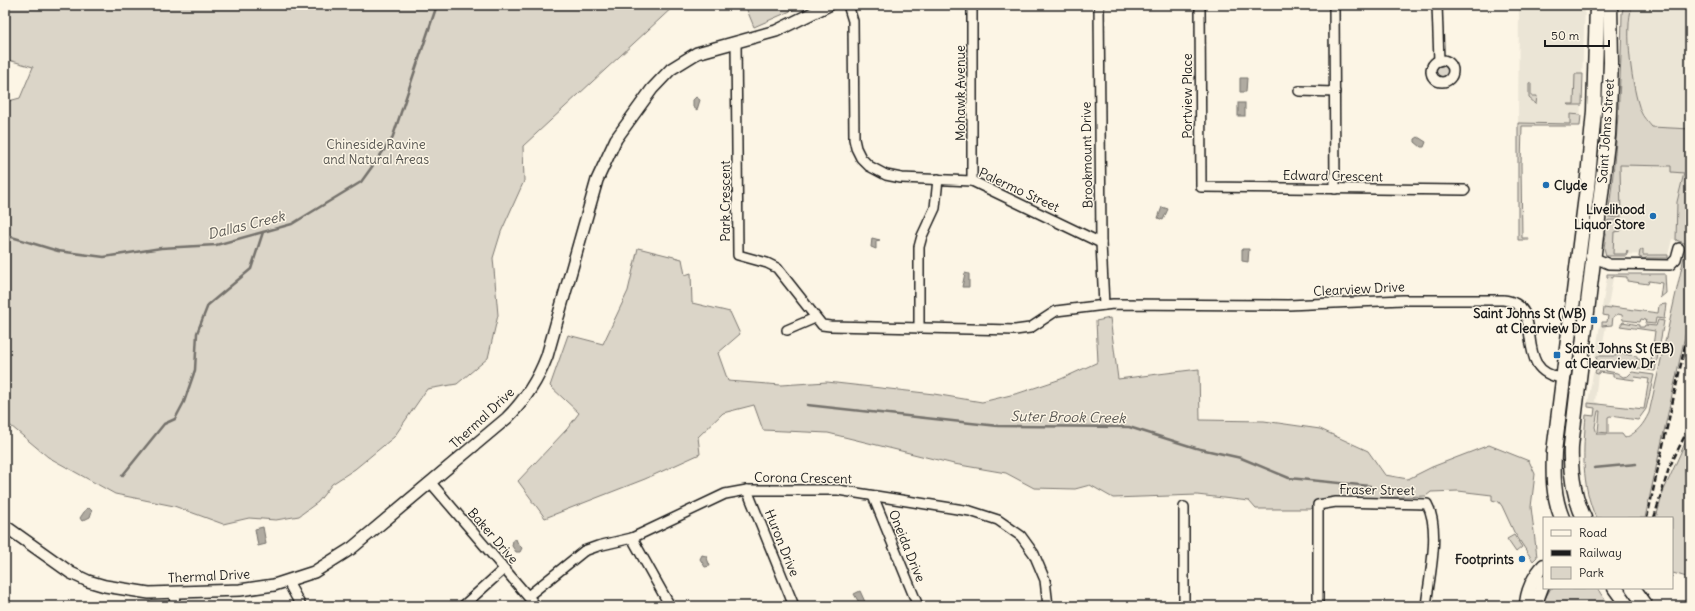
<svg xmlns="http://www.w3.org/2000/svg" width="1695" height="611" viewBox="0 0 1695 611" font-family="Delius,sans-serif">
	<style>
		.built { fill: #ebe5d6 }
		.green { fill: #dbd5c8; stroke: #7c7872 }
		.water { fill: #b0aba1; stroke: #75726c }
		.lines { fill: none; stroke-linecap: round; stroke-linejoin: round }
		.stream { stroke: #75726c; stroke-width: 2.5 }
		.minor-casing { stroke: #1c1c1c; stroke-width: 12 }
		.tertiary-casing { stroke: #1c1c1c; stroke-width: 14 }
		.secondary-casing { stroke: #1c1c1c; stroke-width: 15 }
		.primary-casing { stroke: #1c1c1c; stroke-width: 17 }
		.minor { stroke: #fcf5e5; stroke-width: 9 }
		.tertiary { stroke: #fcf5e5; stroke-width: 11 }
		.secondary { stroke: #fcf5e5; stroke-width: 12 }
		.primary { stroke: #fcf5e5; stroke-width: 14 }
		.rail { stroke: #1c1c1c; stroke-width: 2.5; stroke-dasharray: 6 3; stroke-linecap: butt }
		.primary-bridge-casing { stroke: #1c1c1c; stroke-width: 17; stroke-linecap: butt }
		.primary-bridge { stroke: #fcf5e5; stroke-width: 14 }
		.poi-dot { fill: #1f6fb2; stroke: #fcf5e5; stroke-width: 1.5 }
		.labels { text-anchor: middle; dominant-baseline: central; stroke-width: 3; stroke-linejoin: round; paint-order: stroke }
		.street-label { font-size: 13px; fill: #1c1c1c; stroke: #fcf5e5 }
		.park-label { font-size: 13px; fill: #555450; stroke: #fcf5e5 }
		.poi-label { font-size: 13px; font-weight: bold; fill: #1c1c1c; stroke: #fcf5e5; text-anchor: end }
		.water-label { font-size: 14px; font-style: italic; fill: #575551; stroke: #fcf5e5 }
	</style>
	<rect width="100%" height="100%" fill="#fcf5e5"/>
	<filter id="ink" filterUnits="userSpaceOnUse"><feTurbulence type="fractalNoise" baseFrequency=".025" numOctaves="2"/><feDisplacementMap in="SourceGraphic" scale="8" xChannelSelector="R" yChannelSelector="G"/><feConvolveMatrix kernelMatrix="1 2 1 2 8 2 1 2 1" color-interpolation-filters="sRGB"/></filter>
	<g filter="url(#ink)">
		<!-- built -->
		<g class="built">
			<path d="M1519,5L1585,6L1580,126H1518Z"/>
			<path d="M1624,5H1690V129L1652,127L1640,110L1619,106L1622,13Z"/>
			<path d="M1615,165L1671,166L1684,172L1677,202L1676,240L1672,239L1668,255L1607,254L1604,251Z"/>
			<path d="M1607,277L1613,278L1608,306L1612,307L1611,309L1602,308Z"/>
			<path d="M1600,325L1606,326L1601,354L1606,355V357L1595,356Z"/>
			<path d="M1593,373L1598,374L1595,402L1599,403V405L1588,403Z"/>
		</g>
		<!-- green -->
		<g class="green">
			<path d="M5,5H675L523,146L524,181L501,232L493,258L498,315L488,358L457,384L427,389L394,437L355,469L332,484L318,502L299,516L276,520L249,518L223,524L174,506L115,494L48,457L5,421V102L20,98L33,67L5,59Z"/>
			<path d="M745,5H804L754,27Z"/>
			<path d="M1624,5H1645L1632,7C1624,28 1632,90 1641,112C1643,117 1648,122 1652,127L1690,129V313L1645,518H1596C1581,484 1583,451 1586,415L1594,416L1595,408L1588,407V403L1644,409L1649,379L1635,377L1634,380L1613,377V374L1599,372L1598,374L1595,373L1596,369L1606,368V371L1617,373L1623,377L1628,376L1632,372L1654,375L1646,409L1638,420L1610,416L1608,417V433L1598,432L1600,411H1598L1595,427L1597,434H1622L1625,438C1638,432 1643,425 1649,413L1687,244L1676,240L1677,202L1684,173L1671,172V166L1620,165L1621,218L1608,217C1617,149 1621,82 1622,13Z"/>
			<circle cx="1442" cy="72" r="6"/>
			<path d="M1575,74H1583L1582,105H1569L1568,104H1574Z"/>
			<path d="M1531,82V96H1537L1536,104L1529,98V83Z"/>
			<path d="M1570,114L1581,115L1580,126H1522L1521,165L1522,238H1528L1529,240H1518V123L1570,124Z"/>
			<path d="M1608,220H1621V231L1614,232L1613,254H1626L1627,250L1628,252L1626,256H1606L1604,248Z"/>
			<path d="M638,248L682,259L685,275L691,273L692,303L730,312L740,334L718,353L728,381L781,385L827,382L934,394L982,402L1019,393L1061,379L1098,362L1096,321L1110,318L1118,379L1199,369L1200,420L1264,421L1320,429L1368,451L1385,475L1408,479L1432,467L1489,445L1529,461L1535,474L1531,507L1537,557L1533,561L1514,532L1502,506L1499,502L1492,500V495L1458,491L1431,492L1426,496L1318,500L1311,509H1256L1249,501L1197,495L1113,498L1090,485L1075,489L1034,488L1006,473L954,464L828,433L763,430L754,405L723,413L698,437L700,454L645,479L545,518L534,503H532V500L518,481L567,429L579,413L550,386L568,335L603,344L628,291Z"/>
			<path d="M1643,249V255H1668V258H1646L1644,259L1639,257L1640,251Z"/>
			<path d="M1607,274H1665L1666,293L1660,298L1662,283L1649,281L1648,284L1627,281V277L1613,276V278L1607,277Z"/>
			<path d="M1666,304L1664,319L1656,318L1655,324L1645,323L1646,320L1641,319L1640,322L1623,320L1622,315L1618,314L1613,317L1612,325L1602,326V322H1607L1608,316L1603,315L1604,308L1611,309L1612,307L1658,313L1659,305Z"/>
			<path d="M1658,320L1664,321L1655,371L1632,368L1630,364L1625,362L1618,365L1596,362L1597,356H1616L1617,353L1637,356V359L1651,361L1655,331L1620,326L1623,322L1639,325V327H1644L1645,325L1656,326Z"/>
			<path d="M1690,432V578L1673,573L1672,577V518H1656L1663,492Z"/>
			<path d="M1514,535L1522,547L1516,552L1507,539Z"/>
			<path d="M1551,588H1597L1609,606L1541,605Z"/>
		</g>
		<!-- water -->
		<g class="water">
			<path d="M1240,78H1247L1246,92H1240Z"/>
			<path d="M696,97L700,100L697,110L693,107V100Z"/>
			<rect x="1238" y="103" width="7" height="13"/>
			<path d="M1418,137L1426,142L1424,147H1421L1415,142V139Z"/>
			<path d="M1162,207L1168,209L1163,220L1158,218Z"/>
			<path d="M872,238L880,240L876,241V249L871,247Z"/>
			<path d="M1242,249H1249L1248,262L1242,261Z"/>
			<path d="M965,273L969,274V287H962Z"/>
			<path d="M89,508L92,511L90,517L82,521L80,518L86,509Z"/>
			<path d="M263,527L266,544L258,546L255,529Z"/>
			<path d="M516,539L518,544L522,548L520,552H516L512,546L513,540Z"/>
			<path d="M702,555L706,556L710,566L705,567L700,559Z"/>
			<path d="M860,591L866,604L861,606L854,594Z"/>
		</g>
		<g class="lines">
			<!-- stream -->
			<g class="stream">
				<path d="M5,235L58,251L104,257L161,248L216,245L292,224L361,182L392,139L437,5"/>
				<path d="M807,405L998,426L1129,427L1196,448L1241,458L1289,478L1370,486"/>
				<path d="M1594,468L1636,464"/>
				<path d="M122,476L164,424L175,419L184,402L195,370L197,333L208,305L251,269L263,232"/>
			</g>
			<defs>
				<g id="minor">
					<path d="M848,5L853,21L854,139L856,148L861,158L869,166L886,175L901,178L972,181L1101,243"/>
					<path d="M1099,5L1101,243L1104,305"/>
					<path d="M1200,5L1201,187L1465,190"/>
					<path d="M1334,5L1335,189"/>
					<path d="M1437,5L1439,61"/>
					<path d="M736,42L738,255L767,263L777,268L822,325L830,326L1015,330L1030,328L1056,311L1113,304L1288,305L1403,300H1503C1550,304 1508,372 1563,378"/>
					<circle cx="1442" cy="71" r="11"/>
					<path d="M1299,91L1335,92"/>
					<path d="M972,181V5"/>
					<path d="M1590,256L1609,264L1670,265L1676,259L1679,248"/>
					<path d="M919,328V247L922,236L935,208L938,179"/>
					<path d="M787,330L815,318"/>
					<path d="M431,483L536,606"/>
					<path d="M747,490L794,606"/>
					<path d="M873,496L918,606"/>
					<path d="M1184,507V606"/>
					<path d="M632,538L670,606"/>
					<path d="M288,582L301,606"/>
					<path d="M174,592L175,606"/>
					<path d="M528,596L584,551L598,546L632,538L725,494L747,490H838L970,511L998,520L1021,536L1034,554L1045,580L1048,606"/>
					<path d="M463,606L504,569"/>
					<path d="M1318,606V505L1336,502L1427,504C1441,529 1429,578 1426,606"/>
				</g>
				<path id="tertiary" d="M5,526L71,573L88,581L105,586L149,593L240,590L274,585L314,572L352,548L507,418C525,400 538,380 547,356L597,180L616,139L652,89L671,69L697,53L776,31L829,5"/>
				<g id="secondary">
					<path d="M1526,606C1526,592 1534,575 1544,565"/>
					<path d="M1535,606L1544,582"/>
				</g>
				<g id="primary">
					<path d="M1562,518C1553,496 1553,475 1554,452L1587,188L1594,111L1597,5"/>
					<path d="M1584,518C1573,495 1570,471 1571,446L1608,135L1611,62L1610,5"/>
					<path d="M1615,588L1628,606"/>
				</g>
			</defs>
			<!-- minor casing -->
			<use href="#minor" class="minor-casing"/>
			<!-- tertiary casing -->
			<use href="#tertiary" class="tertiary-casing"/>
			<!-- secondary casing -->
			<use href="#secondary" class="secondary-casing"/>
			<!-- primary casing -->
			<use href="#primary" class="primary-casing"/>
			<!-- minor -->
			<use href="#minor" class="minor"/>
			<!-- tertiary -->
			<use href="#tertiary" class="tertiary"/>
			<!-- secondary -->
			<use href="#secondary" class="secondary"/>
			<!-- primary -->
			<use href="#primary" class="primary"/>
			<!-- rail -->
			<g class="rail">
				<path d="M1647,518L1690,323"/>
				<path d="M1654,518L1669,468L1690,425"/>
				<path d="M1687,577L1690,567"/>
				<path d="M1635,606L1638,588"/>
			</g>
			<defs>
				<path id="primary-bridge" d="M1633,588L1646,606"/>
			</defs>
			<!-- primary-bridge casing -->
			<use href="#primary-bridge" class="primary-bridge-casing"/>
			<!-- primary-bridge -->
			<use href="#primary-bridge" class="primary-bridge"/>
		</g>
	</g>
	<!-- markers -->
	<g class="poi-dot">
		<circle cx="1546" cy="185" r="4"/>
		<circle cx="1653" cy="216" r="4"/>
		<rect x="1590" y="316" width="8" height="8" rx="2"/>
		<rect x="1553" y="351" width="8" height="8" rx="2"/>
		<circle cx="1522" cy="559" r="4"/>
	</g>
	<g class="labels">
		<!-- street labels -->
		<g class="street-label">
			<text transform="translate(960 93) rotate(-90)">Mohawk Avenue</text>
			<text transform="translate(1187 96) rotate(-90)">Portview Place</text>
			<text transform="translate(1606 131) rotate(-86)">Saint Johns Street</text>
			<text transform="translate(1087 155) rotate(-91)">Brookmount Drive</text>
			<text transform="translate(1333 176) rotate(1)">Edward Crescent</text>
			<text transform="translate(1019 190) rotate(25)">Palermo Street</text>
			<text transform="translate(725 201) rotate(-90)">Park Crescent</text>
			<text transform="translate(1359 289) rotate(-3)">Clearview Drive</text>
			<text transform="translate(482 418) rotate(-43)">Thermal Drive</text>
			<text transform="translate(803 478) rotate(1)">Corona Crescent</text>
			<text transform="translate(1377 490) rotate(1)">Fraser Street</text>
			<text transform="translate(493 536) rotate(49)">Baker Drive</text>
			<text transform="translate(782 543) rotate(68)">Huron Drive</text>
			<text transform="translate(907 546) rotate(68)">Oneida Drive</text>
			<text transform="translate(209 576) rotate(-3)">Thermal Drive</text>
		</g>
		<!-- park labels -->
		<g class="park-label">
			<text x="376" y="144">Chineside Ravine<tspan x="376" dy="15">and Natural Areas</tspan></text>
		</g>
		<!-- poi labels -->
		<g class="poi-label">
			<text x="1554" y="185" text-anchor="start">Clyde</text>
			<text x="1645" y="209">Livelihood<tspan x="1645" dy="15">Liquor Store</tspan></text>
			<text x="1586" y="313">Saint Johns St (WB)<tspan x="1586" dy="15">at Clearview Dr</tspan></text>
			<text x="1565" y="348" text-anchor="start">Saint Johns St (EB)<tspan x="1565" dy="15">at Clearview Dr</tspan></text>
			<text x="1514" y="559">Footprints</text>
		</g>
		<!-- water labels -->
		<g class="water-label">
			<text transform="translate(246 225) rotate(-14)">Dallas Creek</text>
			<text transform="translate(1068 417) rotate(1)">Suter Brook Creek</text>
		</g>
	</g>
	<!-- margin -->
	<rect width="1695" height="611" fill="none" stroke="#fcf5e5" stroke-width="20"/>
	<rect x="10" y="10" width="1675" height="591" fill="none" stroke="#1c1c1c" stroke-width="1.5" filter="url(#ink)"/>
	<!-- legend -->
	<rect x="1543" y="517" width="130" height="72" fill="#fcf5e5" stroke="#a29e95"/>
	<rect x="1551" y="530" width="20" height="6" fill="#fcf5e5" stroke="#a29e95"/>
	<text x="1579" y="537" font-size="12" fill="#1c1c1c">Road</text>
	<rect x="1551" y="550" width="20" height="6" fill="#1c1c1c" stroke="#a29e95"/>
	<text x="1579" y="557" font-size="12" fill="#1c1c1c">Railway</text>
	<rect x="1551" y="567" width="20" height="12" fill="#dbd5c8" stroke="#a29e95"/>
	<text x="1579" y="577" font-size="12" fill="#1c1c1c">Park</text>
	<!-- scale -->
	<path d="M1545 40v6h64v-6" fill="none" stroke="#1c1c1c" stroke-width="2"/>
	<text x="1551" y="40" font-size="12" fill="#1c1c1c" stroke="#fcf5e5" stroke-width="3" paint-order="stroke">50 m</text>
</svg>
